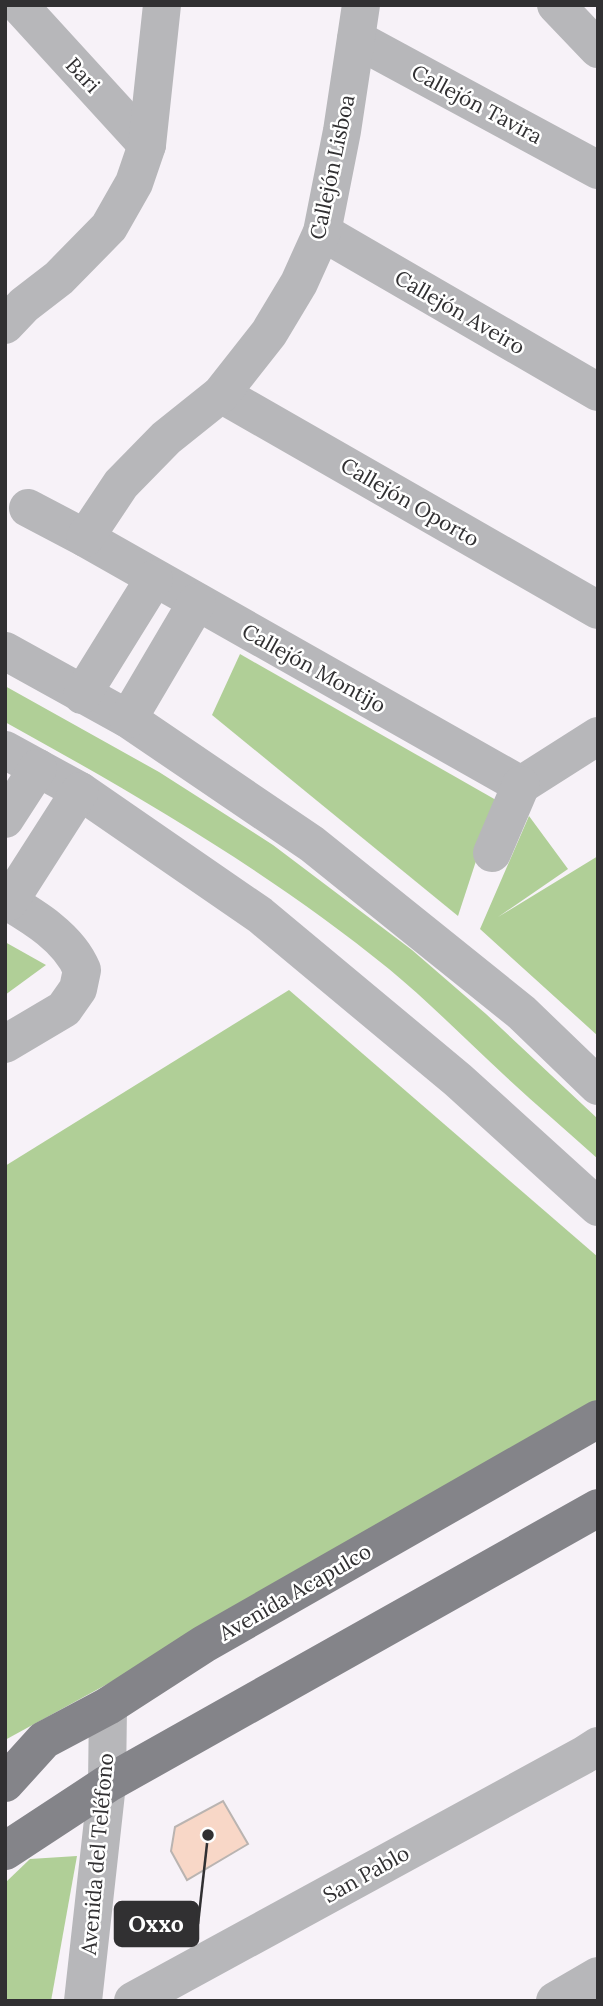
<svg xmlns="http://www.w3.org/2000/svg" width="603" height="2006" viewBox="0 0 603 2006" font-family="Lora,serif">
	<style>
		.green { fill: #b0cf97 }
		.building { fill: #f8d7c7; stroke: #bab4b1; stroke-width: 2 }
		.lines { fill: none; stroke-linecap: round; stroke-linejoin: round }
		.minor { stroke: #b7b7ba; stroke-width: 38 }
		.major { stroke: #848489; stroke-width: 38 }
		.labels { text-anchor: middle; dominant-baseline: central; stroke-width: 5; stroke-linejoin: round; paint-order: stroke }
		.street-label { font-size: 21px; fill: #313032; stroke: #fff }
		.leader { fill: none; stroke: #313032; stroke-width: 2.5 }
		.callout-dot { fill: #313032; stroke: #fff; stroke-width: 2.5 }
		.callout { fill: #313032; stroke: #313032; stroke-width: 2.5 }
		.callout-label { font-size: 23px; text-anchor: middle; font-weight: bold; fill: #fff }
	</style>
	<rect width="100%" height="100%" fill="#f7f2f8"/>
	<!-- green -->
	<g class="green">
		<path d="M240,654L496,800L458,916L212,715Z"/>
		<path d="M5,686L159,772L273,845L412,950L486,1014L598,1119V1159C566,1130 534,1103 503,1074C465,1039 429,1002 389,969C271,873 139,796 5,722Z"/>
		<path d="M529,816L568,869L498,917L598,856V1036L480,929Z"/>
		<path d="M5,942L46,965L5,995Z"/>
		<path d="M289,990L598,1257V1416L5,1740V1166Z"/>
		<path d="M77,1856L51,2001H5V1883L30,1859Z"/>
	</g>
	<!-- building -->
	<path class="building" d="M223,1801L248,1844L187,1880L171,1851L175,1827Z"/>
	<g class="lines">
		<!-- minor -->
		<g class="minor">
			<path d="M19,5L147,145"/>
			<path d="M556,5L598,49"/>
			<path d="M356,39L598,170"/>
			<path d="M322,232L598,392"/>
			<path d="M5,325L24,305L59,278L109,227L134,183L147,145L162,5"/>
			<path d="M221,394L598,610"/>
			<path d="M28,508L85,538L521,785"/>
			<path d="M85,538L121,484L166,438L221,394L269,333L299,283L322,232L342,131L361,5"/>
			<path d="M5,651L128,719L312,844L521,1012L598,1086"/>
			<path d="M82,695L154,579"/>
			<path d="M128,719L197,602"/>
			<path d="M5,750L80,791L260,915L458,1080L598,1207"/>
			<path d="M521,785L598,736"/>
			<path d="M5,819L38,768"/>
			<path d="M492,853L521,785"/>
			<path d="M5,900C34,917 69,938 82,970L78,989L64,1009L5,1044"/>
			<path d="M9,902L80,791"/>
			<path d="M83,2001L107,1784L108,1706"/>
			<path d="M133,2001L584,1755L598,1746"/>
			<path d="M555,2001L598,1976"/>
		</g>
		<!-- major -->
		<g class="major">
			<path d="M5,1783L44,1740L108,1706L204,1644L598,1419"/>
			<path d="M5,1851L107,1784L598,1508"/>
		</g>
	</g>
	<g class="labels">
		<!-- street labels -->
		<g class="street-label">
			<text transform="translate(83 75) rotate(47)">Bari</text>
			<text transform="translate(477 104) rotate(28)">Callejón Tavira</text>
			<text transform="translate(332 167) rotate(-78)">Callejón Lisboa</text>
			<text transform="translate(460 312) rotate(30)">Callejón Aveiro</text>
			<text transform="translate(410 502) rotate(30)">Callejón Oporto</text>
			<text transform="translate(314 668) rotate(29)">Callejón Montijo</text>
			<text transform="translate(295 1592) rotate(-30)">Avenida Acapulco</text>
			<text transform="translate(97 1854) rotate(-85)">Avenida del Teléfono</text>
			<text transform="translate(366 1874) rotate(-29)">San Pablo</text>
		</g>
	</g>
	<!-- callouts -->
	<path class="leader" d="M208 1835L198 1924"/>
	<circle class="callout-dot" cx="208" cy="1835" r="7"/>
	<rect class="callout" x="115" y="1902" width="83" height="44" rx="7"/>
	<g class="callout-label">
		<text x="156" y="1932">Oxxo</text>
	</g>
	<!-- border -->
	<rect width="603" height="2006" fill="none" stroke="#313032" stroke-width="14"/>
</svg>
